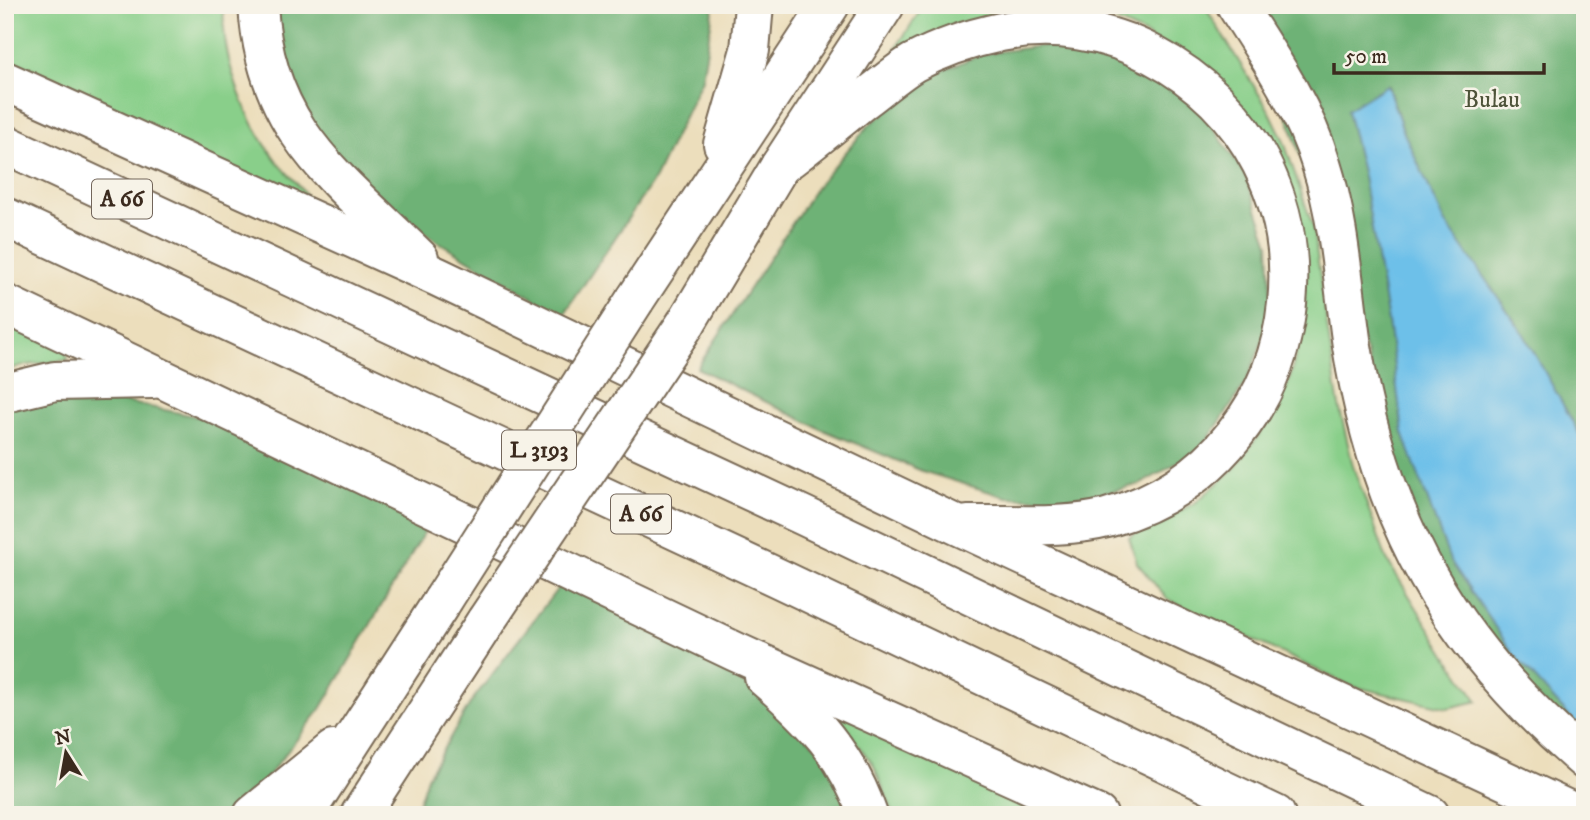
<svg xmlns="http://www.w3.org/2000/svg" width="1590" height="820" viewBox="0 0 1590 820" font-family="'IM FELL DW Pica',serif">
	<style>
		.green { fill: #89cf8a; stroke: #627c54; stroke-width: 2 }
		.forest { fill: #6eb276; stroke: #546e4a; stroke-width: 2 }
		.water { fill: #6dc0e9; stroke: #547584; stroke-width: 2 }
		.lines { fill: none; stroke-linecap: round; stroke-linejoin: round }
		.highway-casing { stroke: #796955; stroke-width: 42 }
		.highway { stroke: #fff; stroke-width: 38 }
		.highway-bridge-casing { stroke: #796955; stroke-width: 42; stroke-linecap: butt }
		.highway-bridge { stroke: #fff; stroke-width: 38 }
		.labels { text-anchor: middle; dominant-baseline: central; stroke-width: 5; stroke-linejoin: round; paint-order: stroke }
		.shield { fill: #f7f3e8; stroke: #73665b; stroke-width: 2 }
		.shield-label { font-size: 23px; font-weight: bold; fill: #3b2a1e }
		.park-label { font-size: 24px; fill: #4e5339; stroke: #f7f3e8 }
	</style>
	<rect width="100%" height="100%" fill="#f7f3e8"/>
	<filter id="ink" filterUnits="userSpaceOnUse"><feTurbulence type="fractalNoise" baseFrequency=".0143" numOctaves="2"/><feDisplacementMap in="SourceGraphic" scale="14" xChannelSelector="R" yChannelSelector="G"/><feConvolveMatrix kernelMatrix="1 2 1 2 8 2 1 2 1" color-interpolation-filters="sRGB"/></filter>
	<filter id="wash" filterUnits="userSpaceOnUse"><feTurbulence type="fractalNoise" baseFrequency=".00686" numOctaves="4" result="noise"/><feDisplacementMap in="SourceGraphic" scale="28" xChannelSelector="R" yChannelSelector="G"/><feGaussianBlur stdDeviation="1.57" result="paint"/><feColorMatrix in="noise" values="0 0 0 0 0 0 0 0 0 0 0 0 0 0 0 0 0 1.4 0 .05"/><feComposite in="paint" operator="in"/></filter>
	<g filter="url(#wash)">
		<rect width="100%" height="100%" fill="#ecdebc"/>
		<!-- green -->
		<g class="green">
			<path d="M5,5H224C220,56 245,120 276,160C291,179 305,188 314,211L5,65Z"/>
			<path d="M924,5H1204L1270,112L1283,139L1313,227L1338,401L1353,466L1387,560L1446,655L1478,701L1448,708L1351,686L1167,599L1137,563L1129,537L1195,503L1233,470L1264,428L1289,382L1302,329L1303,262L1294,207L1149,36L1107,17L1050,9L897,57L896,48Z"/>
			<path d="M5,322L66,350L68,360L20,366L5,371Z"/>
			<path d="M824,698L1077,815H894L874,766Z"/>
		</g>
		<!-- forest -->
		<g class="forest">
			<path d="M276,5H714L702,79L655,178L563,316L432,238L350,180L300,109L274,37Z"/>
			<path d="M1250,5H1585V444L1523,333L1445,222L1404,133L1388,85L1347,110L1363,176L1388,321L1403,433L1450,560L1514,655L1585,734L1503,679L1395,486L1367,355Z"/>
			<path d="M1041,46L1089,48L1154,72L1205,116L1245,174L1269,244L1272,318L1245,385L1202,448L1141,484L1076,500L1006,497L922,471L821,429L697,368L817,186L869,125L932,75L981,54Z"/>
			<path d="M39,396L101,397L214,420L428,526L321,709L263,782L223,815H5V405Z"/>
			<path d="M565,579L716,663L777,709L822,752L855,815H415L427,777L471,702Z"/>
		</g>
		<!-- water -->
		<path class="water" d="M1387,85L1404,133L1445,222L1523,333L1585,444V734L1514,655L1450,560L1403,433L1388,321L1363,176L1347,110Z"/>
	</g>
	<g filter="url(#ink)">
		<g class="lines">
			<defs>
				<g id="highway">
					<path d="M258,5C265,130 337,178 419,258"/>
					<path d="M1236,5C1268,55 1304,107 1321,164C1340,223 1343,285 1352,346C1380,523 1449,644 1585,760"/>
					<path d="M5,81L438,277L957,525L1579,815"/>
					<path d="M5,144L804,516L1430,815"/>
					<path d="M723,144L750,50L754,5"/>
					<path d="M780,166C808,145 835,123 862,101C879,89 895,74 913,63C939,49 972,38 1001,32C1053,22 1106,30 1153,55C1353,160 1326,456 1107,518C1065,529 1011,524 968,525"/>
					<path d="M5,217L778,578L1276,815"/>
					<path d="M635,300L830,5"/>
					<path d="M5,304L736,652L1098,815"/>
					<path d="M686,323L780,166L885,5"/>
					<path d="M5,393L55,381L152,379"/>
					<path d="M764,677C812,718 847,754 868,815"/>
					<path d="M253,815L333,750"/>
					<path d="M304,815L443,600"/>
					<path d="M360,815L486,621"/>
				</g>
			</defs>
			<!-- highway casing -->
			<use href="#highway" class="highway-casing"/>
			<!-- highway -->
			<use href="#highway" class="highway"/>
			<defs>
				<g id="highway-bridge">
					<path d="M443,600L635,300"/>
					<path d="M486,621L686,323"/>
				</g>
			</defs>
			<!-- highway-bridge casing -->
			<use href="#highway-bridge" class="highway-bridge-casing"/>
			<!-- highway-bridge -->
			<use href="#highway-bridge" class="highway-bridge"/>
		</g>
	</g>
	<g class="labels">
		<!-- shield labels -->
		<g class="shield">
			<rect x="92" y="179.5" width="60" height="39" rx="5"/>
			<rect x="502" y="430.5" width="74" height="39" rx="5"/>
			<rect x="611" y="494.5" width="60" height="39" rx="5"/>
		</g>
		<g class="shield-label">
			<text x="122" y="199">A 66</text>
			<text x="539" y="450">L 3193</text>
			<text x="641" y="514">A 66</text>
		</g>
		<!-- park labels -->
		<g class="park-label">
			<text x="1492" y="100">Bulau</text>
		</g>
	</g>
	<!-- margin -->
	<rect width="1590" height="820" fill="none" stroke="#f7f3e8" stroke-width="28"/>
	<!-- north arrow -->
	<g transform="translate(66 753) rotate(349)" stroke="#f7f3e8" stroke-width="5" paint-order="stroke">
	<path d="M0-5L12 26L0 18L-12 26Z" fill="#3b2a1e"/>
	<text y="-10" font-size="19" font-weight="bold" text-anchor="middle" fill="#3b2a1e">N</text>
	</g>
	<!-- scale -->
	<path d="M1334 63v10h210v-10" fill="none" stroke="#3b2a1e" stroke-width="3.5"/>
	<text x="1345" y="63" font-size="21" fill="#3b2a1e" stroke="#f7f3e8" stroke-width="5" paint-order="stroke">50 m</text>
</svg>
